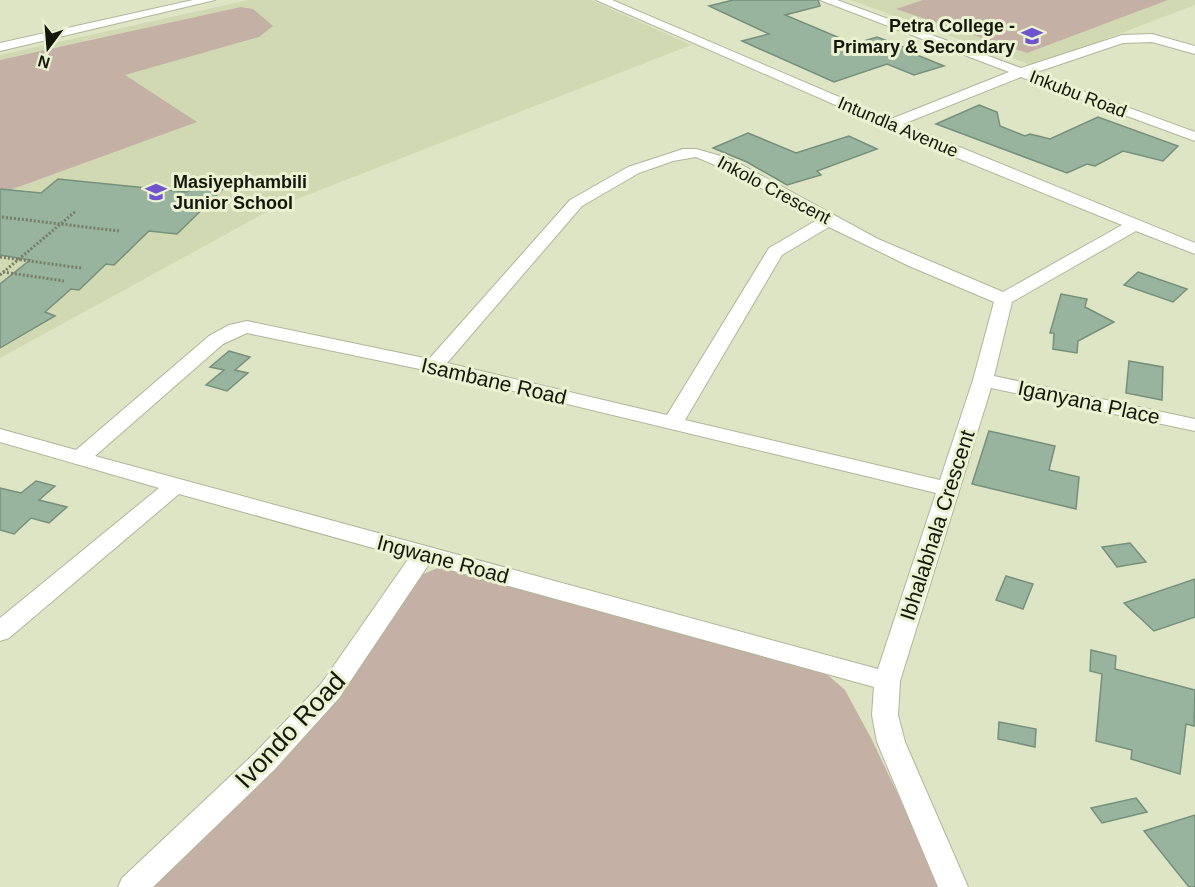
<svg xmlns="http://www.w3.org/2000/svg" width="1195" height="887" viewBox="0 0 1195 887" font-family="Arial,sans-serif">
	<style>
		.built { fill: #d0d9b2 }
		.green { fill: #c5b0a5 }
		.building { fill: #98b49f; stroke: #75907b; stroke-width: 1.5 }
		.lines { fill: none; stroke-linecap: round; stroke-linejoin: round }
		.street-casing { stroke: #afb698; stroke-width: 2 }
		.path { stroke: #777c67; stroke-width: 3; stroke-dasharray: 2 2; stroke-linecap: butt }
		.street { fill: #fff; fill-rule: evenodd }
		.labels { text-anchor: middle; dominant-baseline: central; stroke-width: 6; stroke-linejoin: round; paint-order: stroke }
		.far-poi-label { font-size: 18px; font-weight: bold; fill: #15170c; stroke: #eaf2d2; text-anchor: end }
		.far-street-label { font-size: 18px; fill: #15170c; stroke: #eaf2d2 }
		.street-label { font-size: 21px; fill: #15170c; stroke: #eaf2d2 }
		.near-street-label { font-size: 26px; fill: #15170c; stroke: #eaf2d2 }
	</style>
	<rect width="100%" height="100%" fill="#dde5c5"/>
	<!-- built -->
	<g class="built">
		<path d="M248,0H591L691,45L274,208L0,358V55Z"/>
		<path d="M850,0H1195V5L1034,66Z"/>
	</g>
	<!-- green -->
	<g class="green">
		<path d="M923,0H1168L1027,53L896,9Z"/>
		<path d="M241,7L253,9L273,26L259,37L125,75L197,122L10,190L0,189V60Z"/>
		<path d="M440,567L452,568L806,666L829,676L845,690L872,740L942,887H148L414,578Z"/>
	</g>
	<!-- building -->
	<g class="building">
		<path d="M733,0H818L820,6L785,15L854,44L877,37L912,50L907,51L944,66L914,75L887,64L834,82L742,41L769,34L709,6Z"/>
		<path d="M979,105L997,112L1000,126L1025,136L1030,134L1050,139L1098,117L1178,146L1163,161L1123,151L1095,166L1087,164L1067,173L936,124Z"/>
		<path d="M748,133L796,153L849,136L877,149L817,171L821,175L787,185L747,162L713,148Z"/>
		<path d="M205,178L230,182L177,234L149,231L114,265L106,264L79,290L71,289L45,312L55,316L0,348V284L30,260L0,255V189L41,193L58,179L187,192Z"/>
		<path d="M1138,272L1187,289L1173,302L1124,285Z"/>
		<path d="M1061,294L1087,299L1085,307L1114,322L1078,341L1077,353L1053,349L1054,333H1050Z"/>
		<path d="M229,351L250,357L235,370L248,373L227,391L206,385L224,370L210,367Z"/>
		<path d="M1129,361L1163,367L1162,400L1126,393Z"/>
		<path d="M989,431L1055,446L1049,470L1079,477L1076,509L972,484Z"/>
		<path d="M36,481L55,486L39,500L67,507L49,523L31,518L14,534L0,530V488L21,493Z"/>
		<path d="M1130,543L1146,562L1117,567L1102,547Z"/>
		<path d="M1006,576L1033,584L1023,609L996,600Z"/>
		<path d="M1195,579V617L1154,631L1124,603Z"/>
		<path d="M1091,650L1116,656L1115,669L1195,690L1194,726L1186,724L1180,774L1131,759L1132,750L1096,741L1102,674L1090,671Z"/>
		<path d="M999,722L1036,729L1035,747L998,739Z"/>
		<path d="M1136,798L1147,812L1102,823L1091,808Z"/>
		<path d="M1195,815V887H1189L1144,831Z"/>
	</g>
	<g class="lines">
		<defs>
			<g id="street">
				<path d="M193,0H215L0,51V43Z"/>
				<path d="M596,0H612L891,119L1009,72L820,0H837L1021,68L1122,35L1152,34L1195,46V54L1152,42L1123,43L1034,73L1195,132V141L1021,77L903,124L1195,243V254L1136,231L1012,302L994,376L1195,419V431L991,388L900,681L898,715L905,742L968,887H938L877,742L872,715L874,687L429,564L339,698L275,769L153,887H118L122,878L255,753L321,684L409,558L179,494L9,638L0,641V618L159,488L0,442V429L76,450L209,336L229,325L247,321L429,359L570,200L628,167L683,149H696L731,159L878,239L1003,292L1122,225L945,153ZM696,157L738,175L817,220L769,248L667,415L447,363L582,206L639,173L673,161ZM829,227L909,266L994,302L973,380L940,480L685,420L782,255ZM247,333L434,372L936,493L878,669L95,456L223,344Z"/>
			</g>
		</defs>
		<!-- street casing -->
		<use href="#street" class="street-casing"/>
		<!-- path -->
		<g class="path">
			<path d="M2,217L119,231"/>
			<path d="M0,257L81,268"/>
			<path d="M3,272L64,281"/>
			<path d="M0,275L76,211"/>
		</g>
		<!-- street -->
		<use href="#street" class="street"/>
	</g>
	<!-- icons -->
	<defs>
		<symbol id="school-bare" viewBox="-9 -9 18 18"><path d="M0-5L7-2L0 1L-7-2ZM-4 1L0 2.5L4 1V4Q0 6-4 4Z" fill="#6f54cd" stroke="#eaf2d2" stroke-width="2.5" paint-order="stroke"/></symbol>
	</defs>
	<g fill-rule="evenodd">
		<use href="#school-bare" x="1017" y="21" width="30" height="30"/>
		<use href="#school-bare" x="141" y="177" width="30" height="30"/>
	</g>
	<g class="labels">
		<!-- far-poi labels -->
		<g class="far-poi-label">
			<text x="1015" y="26">Petra College -<tspan x="1015" dy="21">Primary &amp; Secondary</tspan></text>
			<text x="173" y="182" text-anchor="start">Masiyephambili<tspan x="173" dy="21">Junior School</tspan></text>
		</g>
		<!-- far-street labels -->
		<g class="far-street-label">
			<text transform="translate(1078 94) rotate(21)">Inkubu Road</text>
			<text transform="translate(898 127) rotate(23)">Intundla Avenue</text>
			<text transform="translate(774 190) rotate(28)">Inkolo Crescent</text>
		</g>
		<!-- street labels -->
		<g class="street-label">
			<text transform="translate(494 381) rotate(13)">Isambane Road</text>
			<text transform="translate(1089 402) rotate(12)">Iganyana Place</text>
			<text transform="translate(937 525) rotate(-72)">Ibhalabhala Crescent</text>
			<text transform="translate(443 559) rotate(15)">Ingwane Road</text>
		</g>
		<!-- near-street labels -->
		<g class="near-street-label">
			<text transform="translate(290 730) rotate(-47)">Ivondo Road</text>
		</g>
	</g>
	<!-- north arrow -->
	<g transform="translate(48 48) rotate(196)" stroke="#eaf2d2" stroke-width="4.5" paint-order="stroke">
	<path d="M0-4.5L10 22L0 15L-10 22Z" fill="#15170c"/>
	<text y="-9" font-size="16" font-weight="bold" text-anchor="middle" fill="#15170c">N</text>
	</g>
</svg>
